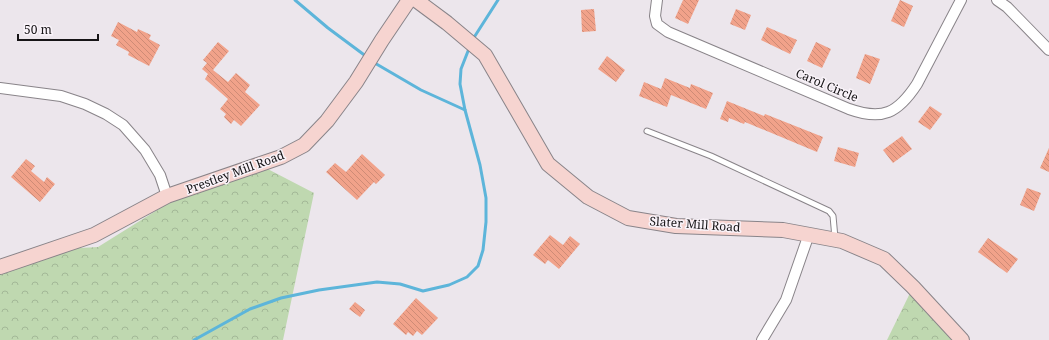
<svg xmlns="http://www.w3.org/2000/svg" width="1049" height="340" viewBox="0 0 1049 340" font-family="'Noto Serif',serif">
	<style>
		.forest { fill: url(#forest-crowns) }
		.lines { fill: none; stroke-linecap: round; stroke-linejoin: round }
		.stream { stroke: #5db5da; stroke-width: 3 }
		.building { fill: url(#building-back-hatch) }
		.lane-casing { stroke: #898489; stroke-width: 7 }
		.street-casing { stroke: #898489; stroke-width: 12 }
		.secondary-casing { stroke: #898489; stroke-width: 16 }
		.lane { stroke: #fff; stroke-width: 5 }
		.street { stroke: #fff; stroke-width: 10 }
		.secondary { stroke: #f6d4d0; stroke-width: 14 }
		.labels { text-anchor: middle; dominant-baseline: central; stroke-width: 3; stroke-linejoin: round; paint-order: stroke }
		.street-label { font-size: 12px; fill: #161416; stroke: #f9f3f9 }
	</style>
	<defs>
		<pattern id="forest-crowns" width="20" height="18" patternUnits="userSpaceOnUse"><rect width="20" height="18" fill="#bfd8b0"/><path d="M2 6a3 3 0 1 1 6 0M12 15a3 3 0 1 1 6 0" fill="none" stroke="#a3b897"/></pattern>
		<pattern id="building-back-hatch" width="6" height="6" patternUnits="userSpaceOnUse"><rect width="6" height="6" fill="#f1a28a"/><path d="M-1 5l2 2M0 0l6 6M5-1l2 2" fill="none" stroke="#ce8b76"/></pattern>
	</defs>
	<rect width="100%" height="100%" fill="#ece6ec"/>
	<!-- forest -->
	<g class="forest">
		<path d="M260,165L314,193L283,340H0V265L44,250L98,247L178,197Z"/>
		<path d="M913,287L961,340H887Z"/>
	</g>
	<g class="lines">
		<!-- stream -->
		<g class="stream">
			<path d="M295,0L328,28L367,57"/>
			<path d="M473,39L498,0"/>
			<path d="M373,62L421,90L465,110"/>
			<path d="M194,340L250,309L281,298L319,290L377,282L400,284L423,291L449,285L467,277L478,266L483,250L486,222V198L480,165L465,110L460,84L461,69L470,46"/>
		</g>
	</g>
	<!-- building -->
	<g class="building">
		<path d="M683,0H699L688,24L675,18Z"/>
		<path d="M900,0L913,6L904,27L891,21Z"/>
		<path d="M594,9L596,31L582,32L581,10Z"/>
		<path d="M736,9L751,15L745,30L730,24Z"/>
		<path d="M118,22L137,32L138,29L151,35L149,39L160,45L149,66L128,55L129,52L116,45L119,40L111,36Z"/>
		<path d="M767,27L797,40L790,54L761,40Z"/>
		<path d="M218,42L229,51L213,70L228,82L236,73L250,85L245,92L260,105L241,126L234,120L231,124L224,117L226,114L220,109L228,99L205,79L208,74L202,69L207,63L203,60Z"/>
		<path d="M816,42L831,49L822,68L807,61Z"/>
		<path d="M865,54L880,59L870,84L856,78Z"/>
		<path d="M607,56L625,70L616,82L598,69Z"/>
		<path d="M665,78L690,88L691,84L713,93L706,109L671,95L667,107L639,96L644,82L661,89Z"/>
		<path d="M727,101L764,116L765,114L823,137L817,152L745,122L744,124L729,118L728,122L720,119Z"/>
		<path d="M930,106L942,114L930,130L918,122Z"/>
		<path d="M902,136L912,149L893,163L883,150Z"/>
		<path d="M838,147L859,153L855,167L834,161Z"/>
		<path d="M1049,148V172L1040,168Z"/>
		<path d="M362,154L385,175L376,184L374,182L357,200L326,172L335,163L346,172Z"/>
		<path d="M26,159L35,166L31,171L44,182L47,177L55,184L40,202L11,177Z"/>
		<path d="M1027,188L1041,193L1034,211L1020,205Z"/>
		<path d="M550,235L563,245L570,236L580,244L559,269L548,260L545,264L533,255Z"/>
		<path d="M988,238L1018,259L1007,273L978,252Z"/>
		<path d="M416,298L438,318L422,335L417,331L413,336L408,332L406,335L393,324Z"/>
		<path d="M355,302L365,310L360,317L349,309Z"/>
	</g>
	<g class="lines">
		<defs>
			<path id="lane" d="M647,131L711,156L829,211L833,216L835,238"/>
			<g id="street">
				<path d="M657,0L655,16L657,24L668,32L849,109C883,121 898,113 917,84L961,0"/>
				<path d="M997,0L1007,7L1049,50"/>
				<path d="M0,88L61,96L85,104L106,114L123,125L145,150L160,175L167,196"/>
				<path d="M762,340L786,300L809,234"/>
			</g>
			<g id="secondary">
				<path d="M416,0L447,23L485,55L548,164L588,197L628,218L676,226L783,230L842,241L884,259L913,287L962,340"/>
				<path d="M0,267L94,235L167,196L281,157L304,145L327,121L356,82L382,40L409,0"/>
			</g>
		</defs>
		<!-- lane casing -->
		<use href="#lane" class="lane-casing"/>
		<!-- street casing -->
		<use href="#street" class="street-casing"/>
		<!-- secondary casing -->
		<use href="#secondary" class="secondary-casing"/>
		<!-- lane -->
		<use href="#lane" class="lane"/>
		<!-- street -->
		<use href="#street" class="street"/>
		<!-- secondary -->
		<use href="#secondary" class="secondary"/>
	</g>
	<g class="labels">
		<!-- street labels -->
		<g class="street-label">
			<text transform="translate(827 85) rotate(23)">Carol Circle</text>
			<text transform="translate(235 172) rotate(-20)">Prestley Mill Road</text>
			<text transform="translate(695 224) rotate(4)">Slater Mill Road</text>
		</g>
	</g>
	<!-- scale -->
	<path d="M18 34v6h80v-6" fill="none" stroke="#161416" stroke-width="2"/>
	<text x="24" y="34" font-size="12" fill="#161416" stroke="#f9f3f9" stroke-width="3" paint-order="stroke">50 m</text>
</svg>
